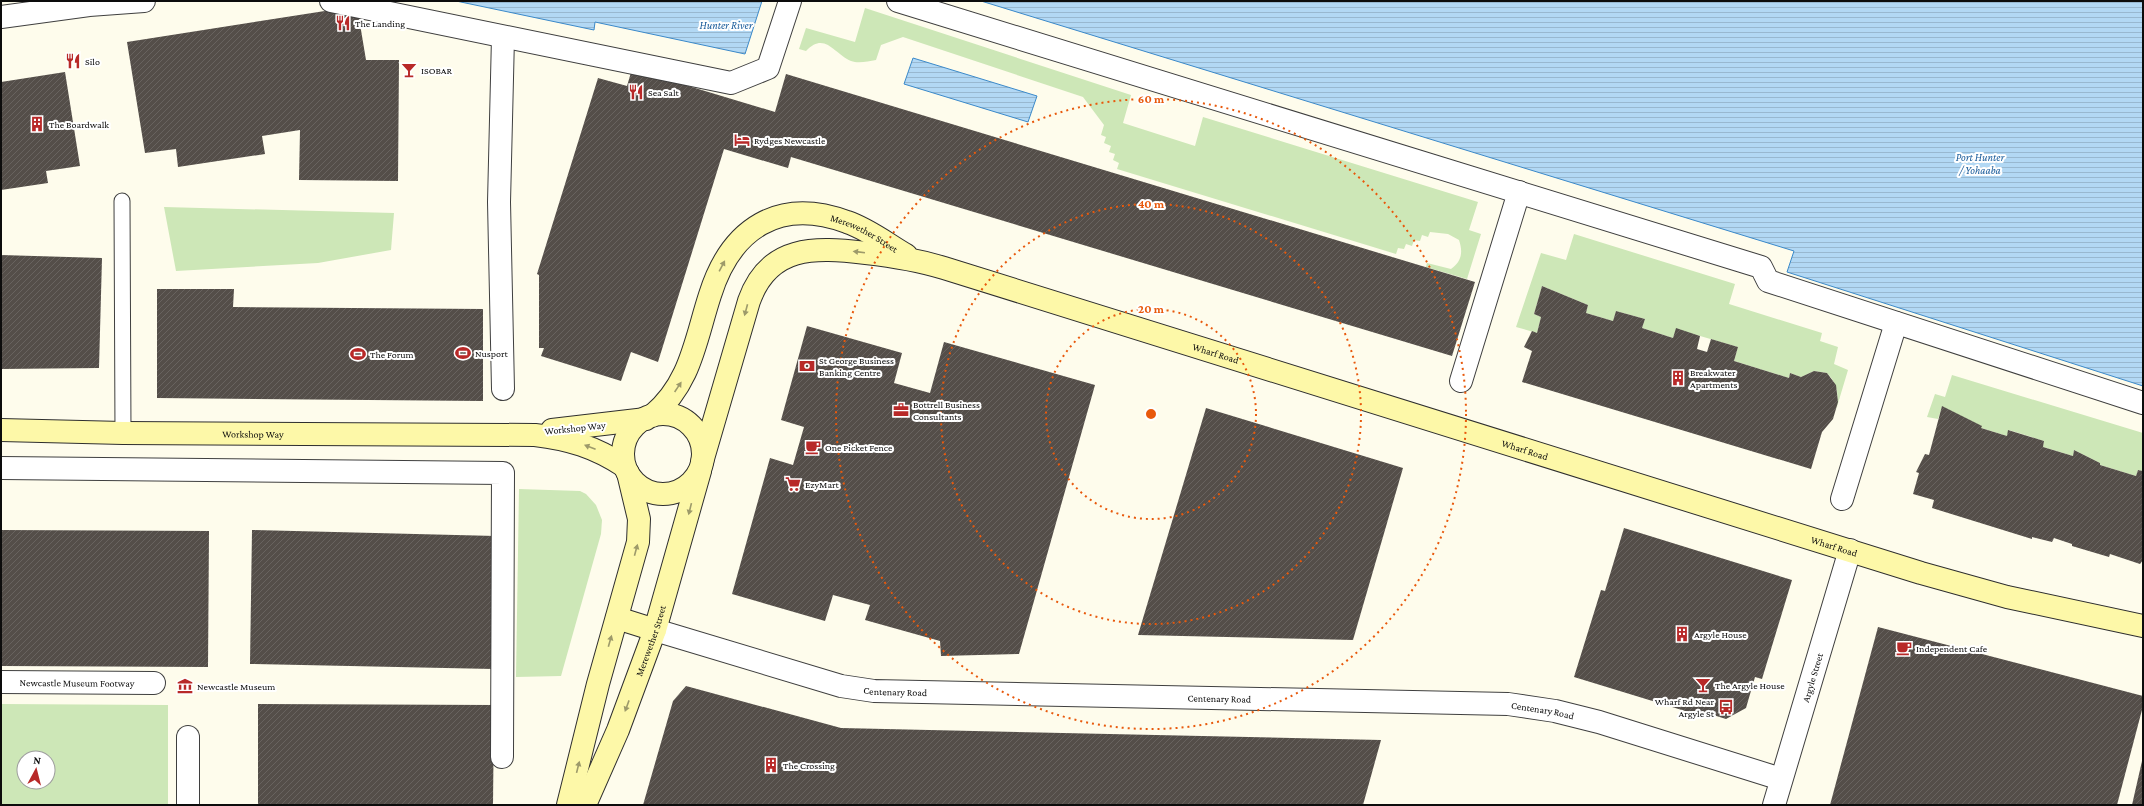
<svg xmlns="http://www.w3.org/2000/svg" width="2144" height="806" viewBox="0 0 2144 806" font-family="'Crimson Pro',serif">
	<style>
		.green { fill: #cde7b7; fill-rule: evenodd }
		.water { fill: url(#water-rules); stroke: #3b89c9 }
		.building { fill: url(#building-hatch) }
		.lines { fill: none; stroke-linecap: round; stroke-linejoin: round }
		.lane-casing { stroke: #3f3f3f; stroke-width: 17 }
		.street-casing { stroke: #3f3f3f; stroke-width: 24 }
		.secondary-casing { stroke: #2e2e2e; stroke-width: 24 }
		.lane { stroke: #fff; stroke-width: 15 }
		.street { stroke: #fff; stroke-width: 22 }
		.secondary { stroke: #fdf8a8; stroke-width: 22 }
		.oneway { fill: #9d9a6a }
		.ring { fill: none; stroke: #e8590c; stroke-width: 2; stroke-dasharray: 2 4 }
		.labels { text-anchor: middle; dominant-baseline: central; stroke-width: 4; stroke-linejoin: round; paint-order: stroke }
		.poi-label { font-size: 10px; fill: #0c0c0c; stroke: #fff; text-anchor: start }
		.street-label { font-size: 10px; fill: #0c0c0c; stroke: #fff }
		.water-label { font-size: 11px; font-style: italic; fill: #195b9a; stroke: #fff }
		.centre { fill: #e8590c; stroke: #fff; stroke-width: 2 }
		.ring-label { font-size: 12px; text-anchor: middle; font-weight: bold; fill: #e8590c; stroke: #fff; stroke-width: 4; stroke-linejoin: round; paint-order: stroke }
	</style>
	<defs>
		<pattern id="water-rules" width="6" height="5" patternUnits="userSpaceOnUse"><rect width="6" height="5" fill="#b2d8f4"/><path d="M0 2.5h6" fill="none" stroke="#98b8d0"/></pattern>
		<pattern id="building-hatch" width="6" height="6" patternUnits="userSpaceOnUse"><rect width="6" height="6" fill="#544e49"/><path d="M-1 1l2-2M0 6l6-6M5 7l2-2" fill="none" stroke="#68635f"/></pattern>
	</defs>
	<rect width="100%" height="100%" fill="#fefcec"/>
	<!-- green -->
	<g class="green">
		<path d="M865,8L1131,95L1123,123L1195,146L1203,117L1478,202L1469,230L1481,234L1467,279L1426,267L1427,263L1451,269C1462,261 1463,252 1459,240L1448,234L1430,232L1428,237L1422,235L1420,241L1414,240L1412,246L1406,244L1404,249L1398,248L1396,254L1117,169L1119,163L1113,160L1115,154L1109,152L1111,146L1104,143L1106,137L1101,135L1104,125L1083,97L903,37L881,45L876,60C868,61 859,64 851,61C834,54 825,31 806,51L799,49L806,28L855,42Z"/>
		<path d="M164,207L394,213L391,250L318,263L176,271Z"/>
		<path d="M1574,234L1735,284L1729,304L1822,333L1820,341L1838,347L1834,364L1848,370L1836,410C1839,396 1838,384 1827,373L1814,371L1801,377L1790,373L1789,378L1734,361L1738,347L1676,329L1673,338L1642,328L1645,319L1616,311L1613,321L1586,313L1588,305L1542,286L1534,314L1541,317L1537,333L1516,327L1541,253L1566,260Z"/>
		<path d="M1952,375L2143,433V471L2138,470L2136,476L2100,465V463L2074,450L2073,456L2043,447L2044,441L2009,430L2007,436L1981,428L1942,407L1938,419L1927,417L1935,394L1945,397Z"/>
		<path d="M519,489L580,491L586,494L596,505L602,520L601,534L561,676L516,677Z"/>
		<path d="M1,704L168,705V805H1ZM24,758H48V782H24Z"/>
	</g>
	<!-- water -->
	<g class="water">
		<path d="M456,1H762L745,54L595,22L594,30Z"/>
		<path d="M981,1H2143V386L1787,272L1794,251Z"/>
		<path d="M913,58L1037,96L1028,122L904,84Z"/>
	</g>
	<!-- building -->
	<g class="building">
		<path d="M357,6L366,60H399L398,181L299,180L300,130L262,136L265,154L178,167L176,149L145,153L127,42Z"/>
		<path d="M632,69L775,112L786,74L1475,282L1452,356L791,157L788,168L724,149L658,362L631,352L621,381L541,356L544,348H539V275L537,274L598,78L627,86Z"/>
		<path d="M65,72L80,166L46,171L48,183L1,190V82Z"/>
		<path d="M1,255L102,258L99,368L1,369Z"/>
		<path d="M1542,286L1588,305L1586,313L1613,321L1616,311L1645,319L1642,328L1673,338L1676,328L1700,336L1697,349L1707,352L1711,339L1738,347L1734,361L1789,378L1790,373L1801,377L1814,371L1827,373L1836,385L1838,402L1833,419L1822,432L1811,469L1522,382L1532,351L1524,347L1532,331L1537,333L1541,317L1534,314Z"/>
		<path d="M157,289H234L233,307L483,309V401L157,398Z"/>
		<path d="M807,326L902,353L894,383L930,393L944,342L1095,385L1019,654L941,656L940,641L865,620L870,605L833,595L825,621L732,594L770,458L793,465L804,427L781,420Z"/>
		<path d="M1942,406L1982,426L1981,428L2007,436L2008,430L2044,441L2043,447L2073,456L2074,450L2100,463V465L2136,476L2138,470L2143,471V560L2140,564L2110,554L2109,557L2072,546V544L2054,538L2052,542L2032,537V539L1932,508L1934,500L1913,494L1919,473L1916,472L1925,454L1929,455Z"/>
		<path d="M1206,408L1403,468L1353,640L1138,635Z"/>
		<path d="M1624,528L1792,580L1762,679L1755,677L1746,708L1726,719L1710,714L1708,718L1574,677L1601,590L1605,591Z"/>
		<path d="M1,530L209,531L208,667L1,666Z"/>
		<path d="M252,530L496,536L493,669L250,664Z"/>
		<path d="M1878,627L2143,696V706L2117,805H1830Z"/>
		<path d="M686,686L841,728L1381,740L1363,805H643L673,701Z"/>
		<path d="M258,704L494,705L493,805H258Z"/>
		<path d="M2142,761L2143,805H2132Z"/>
	</g>
	<g class="lines">
		<defs>
			<path id="lane" d="M122,201L123,433"/>
			<g id="street">
				<path d="M331,1L731,83L768,68L790,1"/>
				<path d="M898,1L1761,267L1768,281L2143,403"/>
				<path d="M1,17L89,5L144,1"/>
				<path d="M503,37L499,202L503,389"/>
				<path d="M1461,381L1519,192"/>
				<path d="M1,468L503,473L502,757"/>
				<path d="M1842,499L1896,323"/>
				<path id="s1" d="M655,630L841,686L874,691L1508,704L1555,711L1599,722L1781,779"/>
				<path id="s2" d="M1,682L154,683"/>
				<path d="M188,805V737"/>
				<path id="s3" d="M1774,805L1850,550"/>
			</g>
			<g id="secondary">
				<circle cx="663" cy="454" r="40"/>
				<path id="s4" d="M652,416C691,383 695,341 710,295C731,228 779,197 847,222C868,229 887,244 906,255"/>
				<path id="s5" d="M1,430L123,433L535,435C569,439 595,447 624,466"/>
				<path d="M552,430L646,419"/>
				<path id="s6" d="M702,462L749,301C769,245 814,247 866,253C893,256 918,260 944,268L1921,573L2007,597L2143,626"/>
				<path d="M617,618L655,630"/>
				<path d="M568,805L598,684L638,542L639,519L628,473"/>
				<path id="s7" d="M585,805L618,730L655,630L700,471"/>
			</g>
		</defs>
		<!-- lane casing -->
		<use href="#lane" class="lane-casing"/>
		<!-- street casing -->
		<use href="#street" class="street-casing"/>
		<!-- secondary casing -->
		<use href="#secondary" class="secondary-casing"/>
		<!-- lane -->
		<use href="#lane" class="lane"/>
		<!-- street -->
		<use href="#street" class="street"/>
		<!-- secondary -->
		<use href="#secondary" class="secondary"/>
	</g>
	<!-- one-way arrows -->
	<defs><path id="oneway-solid" d="M-6-.8H1V-3.2L6.5 0L1 3.2V.8H-6Z"/></defs>
	<g class="oneway">
		<use href="#oneway-solid" transform="translate(859 252) rotate(-173)"/>
		<use href="#oneway-solid" transform="translate(722 266) rotate(-62)"/>
		<use href="#oneway-solid" transform="translate(746 310) rotate(105)"/>
		<use href="#oneway-solid" transform="translate(678 387) rotate(-56)"/>
		<use href="#oneway-solid" transform="translate(590 447) rotate(-159)"/>
		<use href="#oneway-solid" transform="translate(690 509) rotate(104)"/>
		<use href="#oneway-solid" transform="translate(636 550) rotate(-75)"/>
		<use href="#oneway-solid" transform="translate(610 641) rotate(-74)"/>
		<use href="#oneway-solid" transform="translate(627 706) rotate(110)"/>
		<use href="#oneway-solid" transform="translate(578 767) rotate(-76)"/>
	</g>
	<!-- distance rings -->
	<g class="ring">
		<circle cx="1151" cy="414" r="105"/>
		<circle cx="1151" cy="414" r="210"/>
		<circle cx="1151" cy="414" r="315"/>
	</g>
	<!-- icons -->
	<defs>
		<symbol id="restaurant-bare" viewBox="-9 -9 18 18"><path d="M-5-6h1v4h1v-4h1v4h1v-4h1v5L-1.5 .5V6h-2V.5L-5-1ZM5-6V6H3V1.5H1.5Q1.5-4 5-6Z" fill="#b82928" stroke="#fff" stroke-width="2.5" paint-order="stroke"/></symbol>
		<symbol id="bar-bare" viewBox="-9 -9 18 18"><path d="M-6-5H6L.8 .8V4.5H3.5V6h-7V4.5H-.8V.8Z" fill="#b82928" stroke="#fff" stroke-width="2.5" paint-order="stroke"/></symbol>
		<symbol id="building-bare" viewBox="-9 -9 18 18"><path d="M-4-6H4V6H1V3H-1V6H-4ZM-2.5-4.3h1.7v1.8h-1.7ZM.8-4.3h1.7v1.8H.8ZM-2.5-1h1.7V.8h-1.7ZM.8-1h1.7V.8H.8Z" fill="#b82928" stroke="#fff" stroke-width="2.5" paint-order="stroke"/></symbol>
		<symbol id="hotel-bare" viewBox="-9 -9 18 18"><path d="M-6-4.5h1.5V1H6V5H4.5V3h-9V5H-6ZM-4 0a1.8 1.8 0 1 1 3.6 0ZM.5 0V-2.5h3Q6-2.5 6 0Z" fill="#b82928" stroke="#fff" stroke-width="2.5" paint-order="stroke"/></symbol>
		<symbol id="stadium-bare" viewBox="-9 -9 18 18"><path d="M0-5a6.5 5 0 1 0 0 10a6.5 5 0 1 0 0-10ZM-3.5-1.8h7v3.6h-7Z" fill="#b82928" stroke="#fff" stroke-width="2.5" paint-order="stroke"/></symbol>
		<symbol id="bank-bare" viewBox="-9 -9 18 18"><path d="M-6-4H6V4H-6ZM0-2.3a2.3 2.3 0 1 0 0 4.6a2.3 2.3 0 1 0 0-4.6Z" fill="#b82928" stroke="#fff" stroke-width="2.5" paint-order="stroke"/></symbol>
		<symbol id="office-bare" viewBox="-9 -9 18 18"><path d="M-6-3h4V-5.5h4V-3h4V5H-6ZM-1-4.5V-3h2v-1.5ZM-6 0V1H6V0Z" fill="#b82928" stroke="#fff" stroke-width="2.5" paint-order="stroke"/></symbol>
		<symbol id="cafe-bare" viewBox="-9 -9 18 18"><path d="M-5.5-4.5H6V0H3Q3 3.5 0 3.5H-2.5Q-5.5 3.5-5.5 0ZM3-3.2v2h1.7v-2ZM-6 4.5H4V6H-6Z" fill="#b82928" stroke="#fff" stroke-width="2.5" paint-order="stroke"/></symbol>
		<symbol id="supermarket-bare" viewBox="-9 -9 18 18"><path d="M-6-5.5h2.5l.6 2H6L4.5 2H-2.5L-4.4-4H-6ZM-1.5 3.2a1.3 1.3 0 1 0 .1 0ZM3 3.2a1.3 1.3 0 1 0 .1 0Z" fill="#b82928" stroke="#fff" stroke-width="2.5" paint-order="stroke"/></symbol>
		<symbol id="museum-bare" viewBox="-9 -9 18 18"><path d="M0-6L6-3V-2H-6V-3ZM-5-1h2V3h-2ZM-1-1h2V3h-2ZM3-1h2V3H3ZM-6 4H6V6H-6Z" fill="#b82928" stroke="#fff" stroke-width="2.5" paint-order="stroke"/></symbol>
		<symbol id="bus-bare" viewBox="-9 -9 18 18"><path d="M-5-6H5V4H4V6H2V4H-2V6H-4V4H-5ZM-3.5-4V0h7V-4ZM-3.5 1.2v1.5H-2V1.2ZM2 1.2v1.5H3.5V1.2Z" fill="#b82928" stroke="#fff" stroke-width="2.5" paint-order="stroke"/></symbol>
	</defs>
	<g fill-rule="evenodd">
		<use href="#restaurant-bare" x="332" y="12" width="22" height="22"/>
		<use href="#restaurant-bare" x="62" y="50" width="22" height="22"/>
		<use href="#bar-bare" x="398" y="59" width="22" height="22"/>
		<use href="#restaurant-bare" x="625" y="81" width="22" height="22"/>
		<use href="#building-bare" x="26" y="113" width="22" height="22"/>
		<use href="#hotel-bare" x="731" y="129" width="22" height="22"/>
		<use href="#stadium-bare" x="452" y="342" width="22" height="22"/>
		<use href="#stadium-bare" x="347" y="343" width="22" height="22"/>
		<use href="#bank-bare" x="796" y="355" width="22" height="22"/>
		<use href="#building-bare" x="1667" y="367" width="22" height="22"/>
		<use href="#office-bare" x="890" y="399" width="22" height="22"/>
		<use href="#cafe-bare" x="802" y="436" width="22" height="22"/>
		<use href="#supermarket-bare" x="782" y="473" width="22" height="22"/>
		<use href="#building-bare" x="1671" y="623" width="22" height="22"/>
		<use href="#cafe-bare" x="1893" y="637" width="22" height="22"/>
		<use href="#bar-bare" x="1692" y="674" width="22" height="22"/>
		<use href="#museum-bare" x="174" y="675" width="22" height="22"/>
		<use href="#bus-bare" x="1715" y="696" width="22" height="22"/>
		<use href="#building-bare" x="760" y="754" width="22" height="22"/>
	</g>
	<g class="labels">
		<!-- poi labels -->
		<g class="poi-label">
			<text x="355" y="23">The Landing</text>
			<text x="85" y="61">Silo</text>
			<text x="421" y="70">ISOBAR</text>
			<text x="648" y="92">Sea Salt</text>
			<text x="49" y="124">The Boardwalk</text>
			<text x="754" y="140">Rydges Newcastle</text>
			<text x="475" y="353">Nusport</text>
			<text x="370" y="354">The Forum</text>
			<text x="819" y="360">St George Business<tspan x="819" dy="12">Banking Centre</tspan></text>
			<text x="1690" y="372">Breakwater<tspan x="1690" dy="12">Apartments</tspan></text>
			<text x="913" y="404">Bottrell Business<tspan x="913" dy="12">Consultants</tspan></text>
			<text x="825" y="447">One Picket Fence</text>
			<text x="805" y="484">EzyMart</text>
			<text x="1694" y="634">Argyle House</text>
			<text x="1916" y="648">Independent Cafe</text>
			<text x="1715" y="685">The Argyle House</text>
			<text x="197" y="686">Newcastle Museum</text>
			<text x="1714" y="701" text-anchor="end">Wharf Rd Near<tspan x="1714" dy="12">Argyle St</tspan></text>
			<text x="783" y="765">The Crossing</text>
		</g>
		<!-- street labels -->
		<g class="street-label">
			<text stroke="none"><textPath href="#s4" startOffset="335">Merewether Street</textPath></text>
			<text stroke="none"><textPath href="#s6" startOffset="672">Wharf Road</textPath></text>
			<text transform="translate(575 428) rotate(-6)">Workshop Way</text>
			<text stroke="none"><textPath href="#s5" startOffset="252">Workshop Way</textPath></text>
			<text stroke="none"><textPath href="#s6" startOffset="996">Wharf Road</textPath></text>
			<text stroke="none"><textPath href="#s6" startOffset="1320">Wharf Road</textPath></text>
			<text stroke="none"><textPath href="#s7" startOffset="177">Merewether Street</textPath></text>
			<text stroke="none"><textPath href="#s3" startOffset="133">Argyle Street</textPath></text>
			<text stroke="none"><textPath href="#s2" startOffset="76">Newcastle Museum Footway</textPath></text>
			<text stroke="none"><textPath href="#s1" startOffset="249">Centenary Road</textPath></text>
			<text stroke="none"><textPath href="#s1" startOffset="573">Centenary Road</textPath></text>
			<text stroke="none"><textPath href="#s1" startOffset="897">Centenary Road</textPath></text>
		</g>
		<!-- water labels -->
		<g class="water-label">
			<text x="726" y="25">Hunter River</text>
			<text x="1980" y="157">Port Hunter<tspan x="1980" dy="13">/ Yohaaba</tspan></text>
		</g>
	</g>
	<circle cx="1151" cy="414" r="6" class="centre"/>
	<g class="ring-label">
		<text x="1151" y="103">60 m</text>
		<text x="1151" y="208">40 m</text>
		<text x="1151" y="313">20 m</text>
	</g>
	<!-- border -->
	<rect width="2144" height="806" fill="none" stroke="#0c0c0c" stroke-width="4"/>
	<!-- north arrow -->
	<g transform="translate(36 770) rotate(7)"><circle r="19" fill="#ffffff" stroke="#9e9e9e"/>
	<path d="M0-3L7 15L0 10L-7 15Z" fill="#b82928"/>
	<text y="-6" font-size="11" font-weight="bold" text-anchor="middle" fill="#0c0c0c">N</text>
	</g>
</svg>
